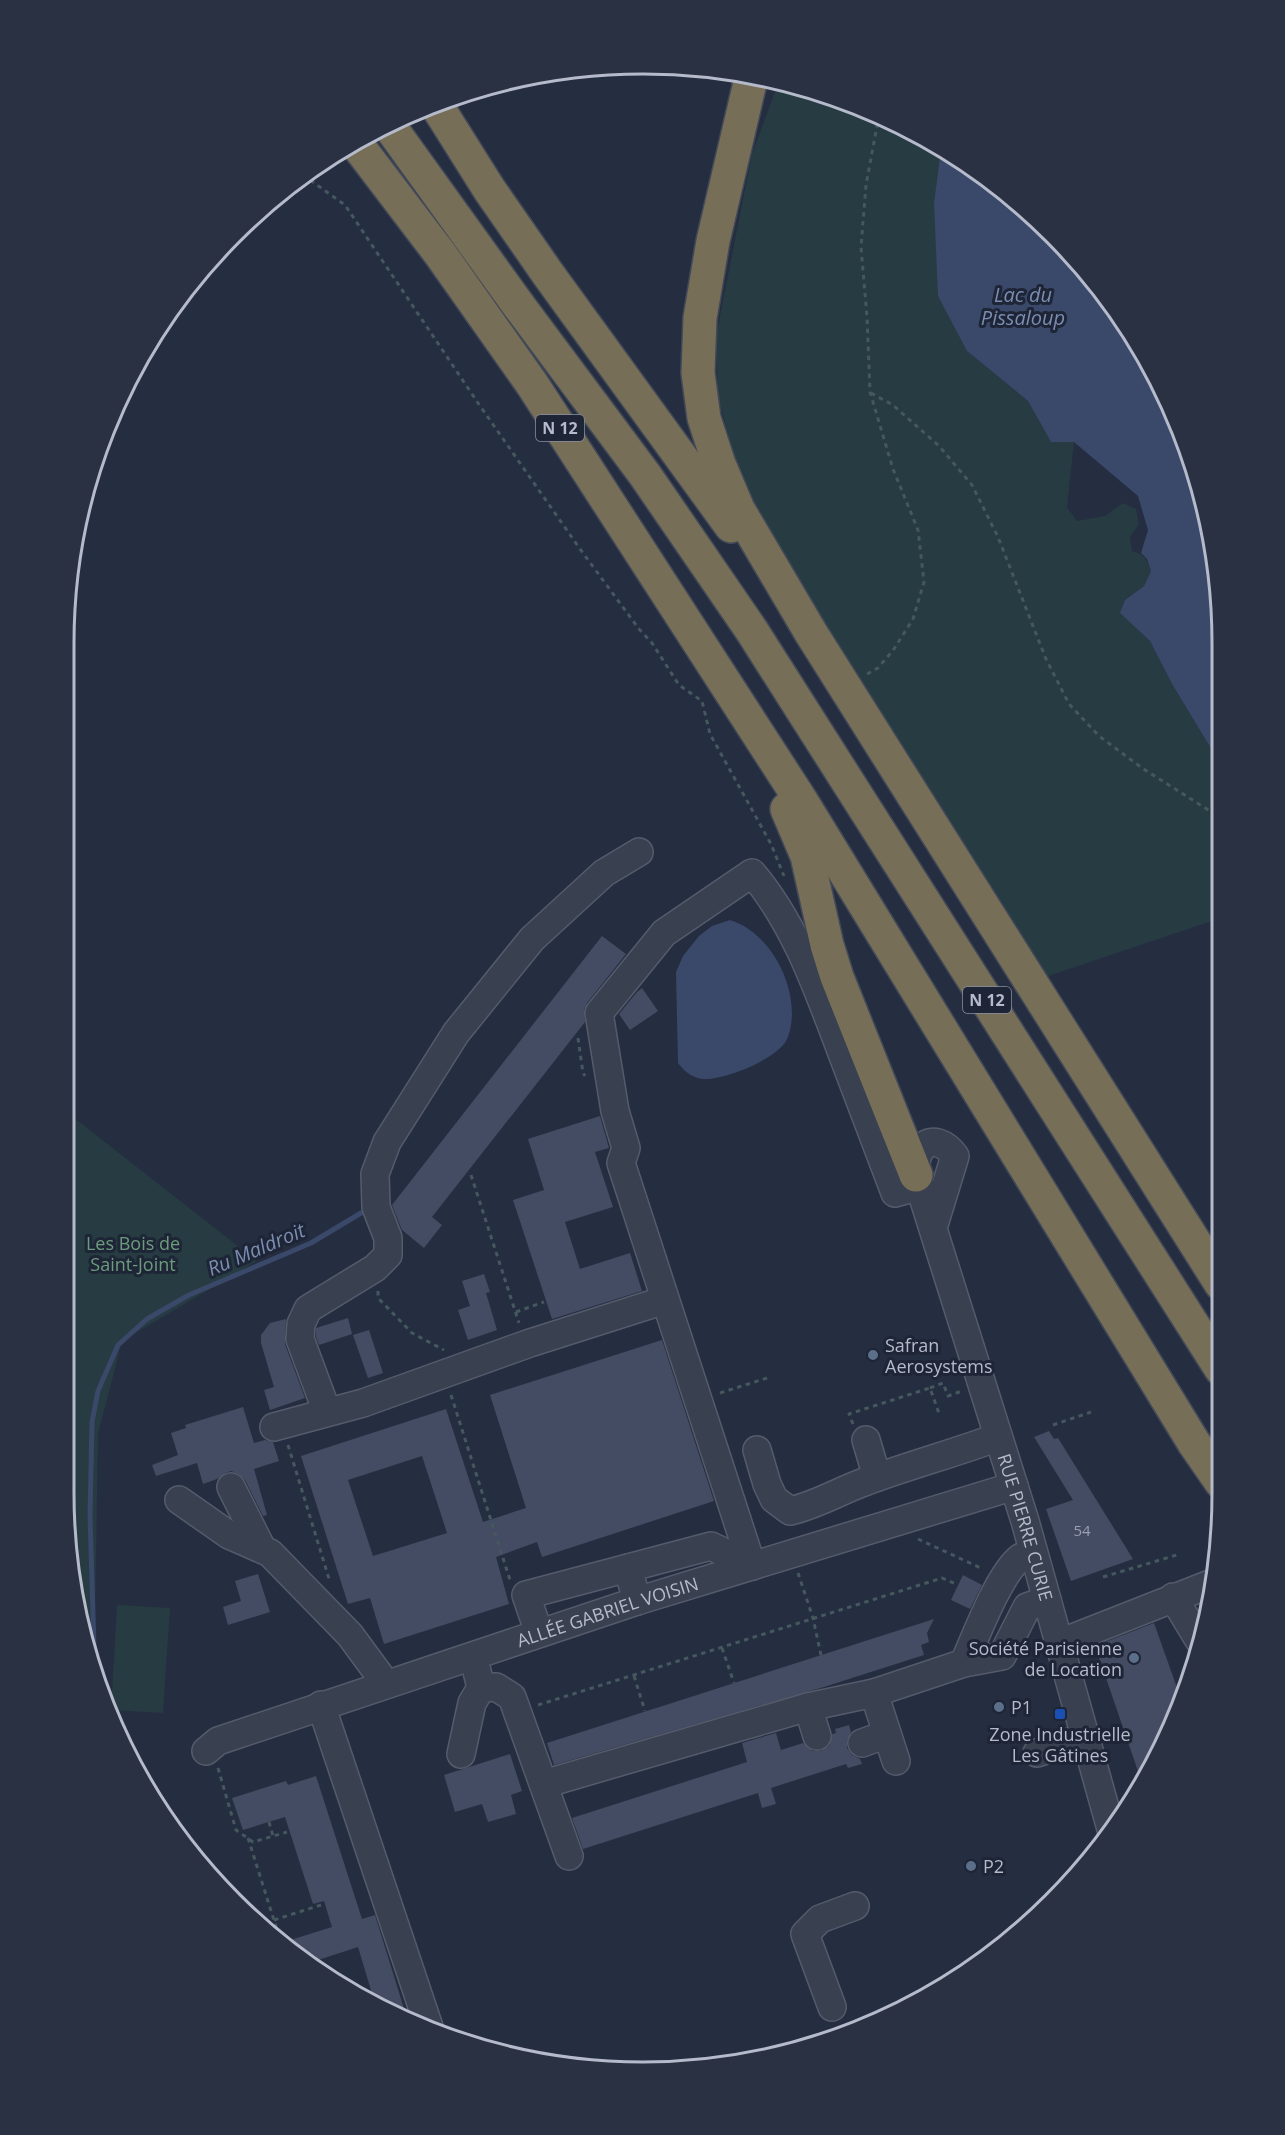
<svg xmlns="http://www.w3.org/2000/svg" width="1285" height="2135" viewBox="0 0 1285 2135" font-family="'Open Sans',sans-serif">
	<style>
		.green { fill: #273b42 }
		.water { fill: #3a486a }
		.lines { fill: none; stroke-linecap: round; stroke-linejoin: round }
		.stream { stroke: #3a486a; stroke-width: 5 }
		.building { fill: #444c63; fill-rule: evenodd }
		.minor-casing { stroke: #545b6b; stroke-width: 30 }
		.highway-casing { stroke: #414858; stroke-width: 36 }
		.path { stroke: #45585e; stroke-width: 3; stroke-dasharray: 4.5 4.5; stroke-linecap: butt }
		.minor { stroke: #394050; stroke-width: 27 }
		.highway { stroke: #766e56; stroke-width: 33 }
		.service-dot { fill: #5c6f8a; stroke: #1e2536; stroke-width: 2 }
		.transit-dot { fill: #1a4fb4; stroke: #1e2536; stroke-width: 2 }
		.labels { text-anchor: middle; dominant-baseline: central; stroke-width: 6; stroke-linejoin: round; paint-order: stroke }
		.number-label { font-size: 15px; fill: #9a9fb1 }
		.shield { fill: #1e2536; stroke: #888e9e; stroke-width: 1.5 }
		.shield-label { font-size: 16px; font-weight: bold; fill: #b6bbcb }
		.park-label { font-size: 18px; fill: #6c9c7d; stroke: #1e2536 }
		.poi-label { font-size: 18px; fill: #b6bbcb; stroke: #1e2536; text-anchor: start }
		.street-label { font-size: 18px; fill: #b6bbcb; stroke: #1e2536 }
		.water-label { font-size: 20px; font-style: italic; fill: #7c8db2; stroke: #1e2536 }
		.rim { fill: none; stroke: #b6bbcb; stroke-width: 3 }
	</style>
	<rect width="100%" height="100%" fill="#252d41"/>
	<!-- green -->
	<g class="green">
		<path d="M779,81L865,107L941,148L934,203L967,351L1028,401L1051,442H1074L1067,507L1077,521L1105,516L1123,503L1136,509L1139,524L1130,537L1132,551C1144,554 1147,559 1151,571L1144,586L1125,600L1121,613L1150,641L1172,684L1221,765V918L1045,977L780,552L739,474L718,397L716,336L752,154Z"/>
		<path d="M64,1110L257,1261L122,1341L98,1434L94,1679L63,1492Z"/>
		<path d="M117,1605L170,1608L163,1713L111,1710Z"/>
	</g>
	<!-- water -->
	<g class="water">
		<path d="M941,148L965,161L1078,260L1145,353L1191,457L1221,604V765L1172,684L1150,641L1120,613L1125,600L1144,586L1151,571L1147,559L1141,553L1148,530L1138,496L1074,442H1051L1028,401L967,351L938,296L934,203Z"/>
		<path d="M730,920C773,933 803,995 788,1037C781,1058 725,1080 704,1079C692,1078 685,1072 678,1063L676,972L683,956L699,936L712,926Z"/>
	</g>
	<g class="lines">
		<!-- stream -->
		<path class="stream" d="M95,1681L90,1515L92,1422L98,1391L118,1345L147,1319L189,1295L311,1243L361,1213"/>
	</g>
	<!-- building -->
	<g class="building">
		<path d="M602,936L626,954L587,1003L584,1009L585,1022L432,1217L442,1225L424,1248L402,1230L392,1205Z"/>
		<path d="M642,988L658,1011L630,1030L619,1014L637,992Z"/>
		<path d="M600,1116L609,1148L595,1152L613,1207L565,1222L580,1269L630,1253L642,1291L552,1319L513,1200L544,1190L528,1139Z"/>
		<path d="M484,1274L490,1292L486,1293L497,1330L468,1340L458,1310L470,1306L462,1281Z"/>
		<path d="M348,1318L352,1334L319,1345L316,1337V1328Z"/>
		<path d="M286,1319L285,1344L305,1398L270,1410L264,1390L274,1387L261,1343V1335L270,1323Z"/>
		<path d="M369,1330L383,1373L368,1378L353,1335Z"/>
		<path d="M662,1340L714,1501L542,1557L537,1542L496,1557L509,1604L384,1644L370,1598L348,1604L301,1456L446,1409L483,1522L526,1508L490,1395ZM422,1456L447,1533L373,1556L348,1480Z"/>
		<path d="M243,1407L254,1443L265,1440L273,1442L279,1461L254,1469L267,1515L263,1516L245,1480L239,1474L231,1471L225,1473L217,1479L203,1484L197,1463L156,1476L152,1465L178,1455L171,1433L186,1428L185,1425Z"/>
		<path d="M1049,1431L1054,1439L1058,1438L1133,1559L1071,1581L1046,1509L1073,1500L1034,1437Z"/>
		<path d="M258,1574L270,1612L228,1625L223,1607L241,1601L235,1581Z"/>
		<path d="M963,1575L982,1585L970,1609L951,1600Z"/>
		<path d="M934,1619L927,1633L929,1642L921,1645L924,1655L824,1687L554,1765L547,1743Z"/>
		<path d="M1154,1623L1181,1699L1141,1780L1095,1646Z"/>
		<path d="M849,1725L851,1732L847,1740V1748L852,1755L860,1759L862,1764L848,1768L846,1764L771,1788L776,1804L762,1808L758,1793L583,1849L572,1818L747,1762L742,1743L776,1733L781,1750L803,1743L813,1751H821L829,1746L832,1734L836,1733L835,1729Z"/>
		<path d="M510,1754L522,1791L511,1795L516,1814L488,1822L482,1804L455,1812L444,1775Z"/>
		<path d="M316,1776L362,1919L375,1915L406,2015L373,1997L358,1947L309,1963L290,1952L281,1943L332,1927L324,1901L313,1904L285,1817L243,1830L232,1798L286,1781L288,1785Z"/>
	</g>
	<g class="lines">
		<defs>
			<g id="minor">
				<path id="s1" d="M933,1228L955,1156C947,1145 930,1134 920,1151C915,1158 916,1167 916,1175L1025,1521L1111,1829"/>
				<path d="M327,1412L300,1339L301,1324L308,1309L375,1268L388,1255V1238L376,1207L375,1174L387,1142L456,1033L532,939L604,873L639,852"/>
				<path d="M274,1427L363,1403L530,1343L665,1300"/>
				<path d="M866,1440L877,1477"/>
				<path d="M757,1450L767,1484L774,1499L790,1511C817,1505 841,1490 867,1481C910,1465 955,1453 998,1437"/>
				<path d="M231,1487L262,1549"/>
				<path d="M179,1500L229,1535L270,1553L350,1635L386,1684"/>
				<path d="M752,1566L621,1163L626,1148L615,1111L599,1013L664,933L752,873C794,922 817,987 840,1048C858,1096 877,1145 895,1193L920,1186"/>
				<path d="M1173,1597L1199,1640"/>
				<path d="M637,1601L628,1568L711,1546L752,1566"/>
				<path d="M539,1633L526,1595L628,1568"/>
				<path d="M1060,1643L1210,1584"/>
				<path d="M964,1663L1002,1656L1027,1607L1047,1600"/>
				<path d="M481,1688L496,1687L512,1697L569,1856"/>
				<path d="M874,1693L896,1761"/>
				<path d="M321,1705L429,2027"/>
				<path d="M808,1707L817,1736"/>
				<path d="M750,1724L808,1707L874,1693L964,1663C975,1638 999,1574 1020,1558C1023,1556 1030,1554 1033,1553"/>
				<path d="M862,1743L887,1734"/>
				<path id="s2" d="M206,1751L218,1741L637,1601L1014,1486"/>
				<path d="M1037,1753L1085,1737"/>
				<path d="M461,1754L472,1703L481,1688L477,1671"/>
				<path d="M544,1784L746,1725"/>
				<path d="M832,2007L805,1934L820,1919L855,1906"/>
			</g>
			<g id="highway">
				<path d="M752,74L713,241L700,318L698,373L704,418L719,464L738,509L811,633L1221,1284"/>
				<path d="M435,103L489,189L548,274L731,526"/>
				<path d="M388,124L519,306L645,475L752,631L1221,1369"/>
				<path d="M355,142L441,255L532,384L802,802L1194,1443L1221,1482"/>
				<path d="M787,809L807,856L827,945L837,977L916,1175"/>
			</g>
		</defs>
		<!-- minor casing -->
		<use href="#minor" class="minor-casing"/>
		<!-- highway casing -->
		<use href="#highway" class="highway-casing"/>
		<!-- path -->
		<g class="path">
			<path d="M303,175L345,205L478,403L580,549L639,629L652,643L679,685L702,701L710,734L771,844L784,876"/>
			<path d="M871,393L893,405L939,446L972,485L998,537L1046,659L1069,704L1099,736L1142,768L1221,818"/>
			<path d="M867,674L878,668L894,649L913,619L924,582L918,530L893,469L870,392L867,317L861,247L866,185L879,115"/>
			<path d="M578,1038L583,1073L585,1076"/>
			<path d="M471,1175L519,1323"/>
			<path d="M378,1291V1298L412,1333L444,1350"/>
			<path d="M516,1312L544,1302"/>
			<path d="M930,1388L943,1383L948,1396L962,1391"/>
			<path d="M720,1393L767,1378"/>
			<path d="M451,1395L510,1580"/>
			<path d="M853,1424L849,1414L930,1388L940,1416"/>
			<path d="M1053,1425L1091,1412"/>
			<path d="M288,1445L330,1582"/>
			<path d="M918,1539L983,1569"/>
			<path d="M798,1573L813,1618L821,1655"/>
			<path d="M1103,1577L1180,1554"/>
			<path d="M722,1648L734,1683"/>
			<path d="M634,1676L645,1711"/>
			<path d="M538,1705L942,1578L958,1585"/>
			<path d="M218,1768L236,1830L253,1842L287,1832"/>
			<path d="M269,1822L273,1836"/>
			<path d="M248,1838L279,1936L276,1939"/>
			<path d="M274,1920L321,1905"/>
		</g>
		<!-- minor -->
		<use href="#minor" class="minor"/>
		<!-- highway -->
		<use href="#highway" class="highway"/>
	</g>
	<!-- markers -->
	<g class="service-dot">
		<circle cx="873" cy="1355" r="6"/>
		<circle cx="1134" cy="1658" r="6"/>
		<circle cx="999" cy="1707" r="6"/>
		<circle cx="971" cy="1866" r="6"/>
	</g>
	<rect class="transit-dot" x="1054" y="1708" width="12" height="12" rx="3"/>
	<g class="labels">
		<!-- number labels -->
		<g class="number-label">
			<text x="1082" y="1530">54</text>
		</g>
		<!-- shield labels -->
		<g class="shield">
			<rect x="536" y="415" width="48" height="26" rx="4.5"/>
			<rect x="963" y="987" width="48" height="26" rx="4.5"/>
		</g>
		<g class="shield-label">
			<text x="560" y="428">N 12</text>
			<text x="987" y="1000">N 12</text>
		</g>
		<!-- park labels -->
		<g class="park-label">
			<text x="133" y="1243">Les Bois de<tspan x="133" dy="21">Saint-Joint</tspan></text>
		</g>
		<!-- poi labels -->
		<g class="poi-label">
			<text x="885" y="1345">Safran<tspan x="885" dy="21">Aerosystems</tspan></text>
			<text x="1122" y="1648" text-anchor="end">Société Parisienne<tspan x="1122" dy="21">de Location</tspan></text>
			<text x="1011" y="1707">P1</text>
			<text x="1060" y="1734" text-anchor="middle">Zone Industrielle<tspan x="1060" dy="21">Les Gâtines</tspan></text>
			<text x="983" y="1866">P2</text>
		</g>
		<!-- street labels -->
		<g class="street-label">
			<text stroke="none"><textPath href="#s1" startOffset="512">RUE PIERRE CURIE</textPath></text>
			<text stroke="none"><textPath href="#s2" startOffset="426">ALLÉE GABRIEL VOISIN</textPath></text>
		</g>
		<!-- water labels -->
		<g class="water-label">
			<text x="1023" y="294">Lac du<tspan x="1023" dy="23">Pissaloup</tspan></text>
			<text transform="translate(256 1249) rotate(-23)">Ru Maldroit</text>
		</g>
	</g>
	<!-- crop -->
	<path d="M0 0H1285V2135H0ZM643 74H643A569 569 0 0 1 1212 643V1493A569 569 0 0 1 643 2062H643A569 569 0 0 1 74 1493V643A569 569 0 0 1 643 74Z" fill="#2a3142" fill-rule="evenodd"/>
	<path class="rim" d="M643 74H643A569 569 0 0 1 1212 643V1493A569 569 0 0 1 643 2062H643A569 569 0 0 1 74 1493V643A569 569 0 0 1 643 74Z"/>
</svg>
